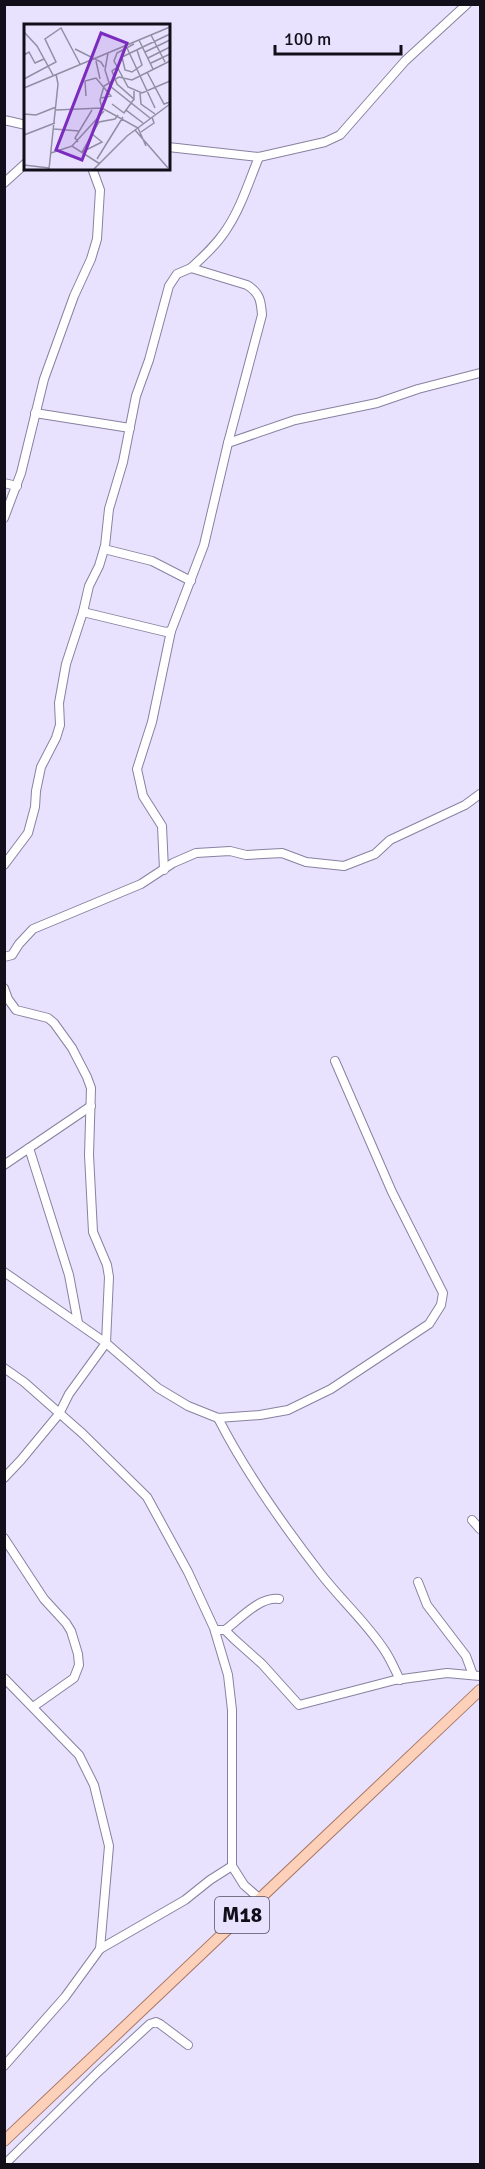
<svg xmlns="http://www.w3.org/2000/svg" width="485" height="2169" viewBox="0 0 485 2169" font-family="Signika,sans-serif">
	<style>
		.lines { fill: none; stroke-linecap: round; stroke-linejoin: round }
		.minor-casing { stroke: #8881a0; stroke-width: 10 }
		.major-casing { stroke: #a97864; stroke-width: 12 }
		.minor { stroke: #fff; stroke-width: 8 }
		.major { stroke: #fcd0b9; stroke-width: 10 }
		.labels { text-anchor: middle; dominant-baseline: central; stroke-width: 4.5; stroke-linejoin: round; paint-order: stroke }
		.shield { fill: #e8e2fe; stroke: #524e5f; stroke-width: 1.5 }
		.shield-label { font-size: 21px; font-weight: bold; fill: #120f1b }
		.inset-road { fill: none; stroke: #928ea3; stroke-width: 1.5 }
		.view { fill: #7b2cbf; fill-opacity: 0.15; stroke: #7b2cbf; stroke-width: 3 }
		.inset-edge { fill: none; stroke: #120f1b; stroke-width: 3 }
	</style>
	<rect width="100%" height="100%" fill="#e8e2fe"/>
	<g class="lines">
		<defs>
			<g id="minor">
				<path d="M4,120L26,125"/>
				<path d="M168,147L259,157L325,142L340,135L405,61L467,4"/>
				<path d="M4,183L26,163"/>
				<path d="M191,268C204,256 217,244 226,230C241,208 249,181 259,157"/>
				<path d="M35,413L130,428"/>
				<path d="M228,443L295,420L377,403L418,389L480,373"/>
				<path d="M4,483L17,486"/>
				<path d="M4,518L21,473L44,379L74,296L91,259L97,239L100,190L92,168"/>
				<path d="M104,549L152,561L191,581"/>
				<path d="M83,612L166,632L171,631"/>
				<path d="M4,865L28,833L35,807L36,791L41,767L56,738L60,725L59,703L66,664L83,612L89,586L99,566L105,546L109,509L123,462L136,396L149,360L169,286L177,274L191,268L247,285C260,293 261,301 262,315L228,443L204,545L171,631L152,722L137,769L143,796L162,826L164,870"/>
				<path d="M4,957L12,955L19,944L33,929L141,884L173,863L196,853L230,851L246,855L282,853L306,862L344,866L375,854L390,840L465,805L480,794"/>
				<path d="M4,988L8,999L16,1010L48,1018L54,1023L72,1048L87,1077L91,1088L89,1155L93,1232L107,1265L109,1277L106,1343L69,1394L59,1414L21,1460L4,1478"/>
				<path d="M29,1148L69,1275L78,1323"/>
				<path d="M4,1165L91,1106"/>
				<path d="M4,1272L106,1343L158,1388L188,1406L218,1418L260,1415L288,1410L331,1389L429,1324L441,1305L443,1293L392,1192L335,1061"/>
				<path d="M4,1368L24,1382L83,1434L147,1497L188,1572L214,1628L228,1675L232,1710V1866L244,1885L260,1899"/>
				<path d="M218,1418C246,1473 283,1525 321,1574C341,1600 367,1623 385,1651C391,1660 395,1670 400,1680"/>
				<path d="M472,1520L480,1529"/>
				<path d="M4,1538L44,1599L66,1623L71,1631L78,1654L79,1665L74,1678L33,1707"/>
				<path d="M418,1582L427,1605L466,1656L473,1675"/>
				<path d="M215,1630H225L234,1639L262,1664L299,1705L395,1680L447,1673L480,1676"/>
				<path d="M225,1630C240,1619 260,1596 279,1599"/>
				<path d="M4,1678L79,1755L94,1785L109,1846L100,1949L65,1997L4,2066"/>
				<path d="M100,1949L185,1900L210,1880L232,1866"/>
				<path d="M5,2164L98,2072L150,2024L156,2022L160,2024L188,2045"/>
			</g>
			<path id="major" d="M4,2141L480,1690"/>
		</defs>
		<!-- minor casing -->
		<use href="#minor" class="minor-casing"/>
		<!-- major casing -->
		<use href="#major" class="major-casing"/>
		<!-- minor -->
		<use href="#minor" class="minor"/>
		<!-- major -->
		<use href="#major" class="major"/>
	</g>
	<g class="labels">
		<!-- shield labels -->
		<rect class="shield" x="215" y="1897" width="54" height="36" rx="4.5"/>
		<g class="shield-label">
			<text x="242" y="1915">M18</text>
		</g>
	</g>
	<!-- overview -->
	<g transform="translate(24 24)">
		<rect width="146" height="146" fill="#e8e2fe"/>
		<path class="inset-road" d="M0,8L13,22L29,51M127,11L141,38M115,16L129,45M110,20L93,29L90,37L104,63L118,69L146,57M103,24L131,84M51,25L77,38L80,43M113,26L118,41L108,48L101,46L98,33L146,10M121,28L146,16M84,29L81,46L86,62L126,94M0,31L5,28L11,39L20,35M124,34L146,23M72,37L76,55M127,39L146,30M92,44L88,47L93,60L110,75V67M123,48L140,80L146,78M0,55L32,38L21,15L37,4L56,40M0,64L146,3M116,69L117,80L131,90M62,72L61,57L72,54L87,72L77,74M110,75L102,86L119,99M88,80L100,89L102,86M78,85L76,76L80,62L95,53L108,56L146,37M32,86L78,84L114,104L122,122M0,90L12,91L32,83M30,105L55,107M111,106L144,144M117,108L130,99L128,93M0,111L31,99M54,118L51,114L68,86M48,122L80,87M58,128L75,98L91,95L94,91M58,128L78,118L68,110M27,129L48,122L76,140M73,135L99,93M0,141L25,144M25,145L34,60L32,50M70,145L103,112L146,80"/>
		<path class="view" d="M77,9L103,19L58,136L32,126Z"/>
		<rect width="146" height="146" class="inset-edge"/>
	</g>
	<!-- border -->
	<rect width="485" height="2169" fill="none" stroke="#120f1b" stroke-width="12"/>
	<!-- scale -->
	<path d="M275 45v9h126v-9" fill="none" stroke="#120f1b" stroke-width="3"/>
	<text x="284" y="45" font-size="18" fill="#120f1b" stroke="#e8e2fe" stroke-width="4.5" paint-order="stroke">100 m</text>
</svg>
